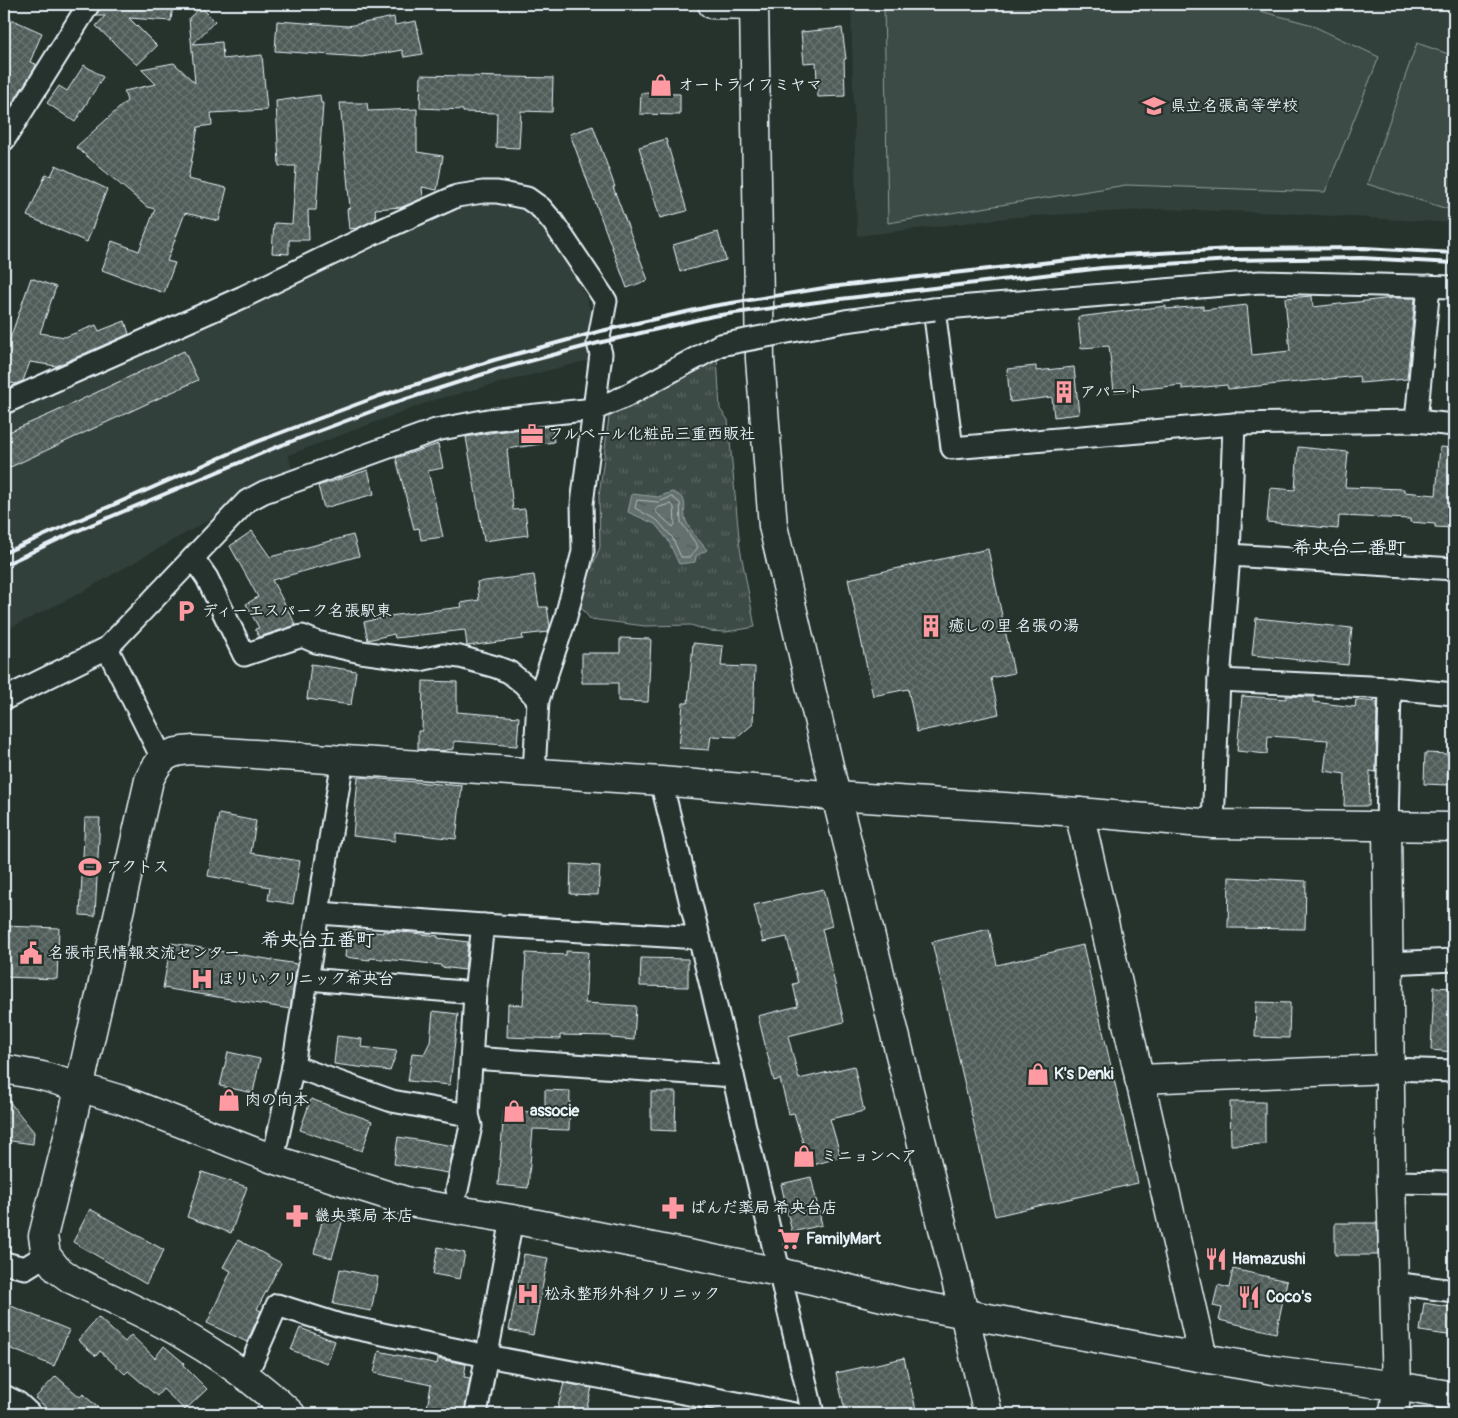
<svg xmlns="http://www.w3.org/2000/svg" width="1458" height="1418" viewBox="0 0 1458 1418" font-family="Pangolin,'Klee One',sans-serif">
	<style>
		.built { fill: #333f3a }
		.grass { fill: #3e4b47; stroke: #939ea0 }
		.park { fill: url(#park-tufts); stroke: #939ea0 }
		.water { fill: url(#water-ripples); stroke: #98a3a5 }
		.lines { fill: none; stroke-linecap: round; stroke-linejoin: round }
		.shore { stroke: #b3bdc0; stroke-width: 1 }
		.building { fill: url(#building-cross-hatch); stroke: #e8f1f8 }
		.minor-casing { stroke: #e8f1f8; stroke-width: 25 }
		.tertiary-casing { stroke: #e8f1f8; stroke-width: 31 }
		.minor { stroke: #26332d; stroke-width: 21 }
		.tertiary { stroke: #26332d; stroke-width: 28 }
		.rail { stroke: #e8f1f8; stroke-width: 4 }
		.minor-bridge-casing { stroke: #e8f1f8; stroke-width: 25; stroke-linecap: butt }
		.minor-bridge { stroke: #26332d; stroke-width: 21 }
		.labels { text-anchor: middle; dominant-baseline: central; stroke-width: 4; stroke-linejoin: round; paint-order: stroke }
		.poi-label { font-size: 16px; font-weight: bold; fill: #e8f1f8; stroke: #26332d; text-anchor: start }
		.quarter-label { font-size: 19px; font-weight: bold; fill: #e8f1f8; stroke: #26332d }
	</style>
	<defs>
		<pattern id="park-tufts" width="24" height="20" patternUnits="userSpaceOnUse" patternTransform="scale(1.25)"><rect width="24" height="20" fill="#3e4b47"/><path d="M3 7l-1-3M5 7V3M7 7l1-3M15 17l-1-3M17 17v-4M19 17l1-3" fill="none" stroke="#5a6562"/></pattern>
		<pattern id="water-ripples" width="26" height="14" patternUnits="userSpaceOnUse" patternTransform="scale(1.25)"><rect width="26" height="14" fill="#636f6d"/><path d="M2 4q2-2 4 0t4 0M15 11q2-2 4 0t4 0" fill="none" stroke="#535a5a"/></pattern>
		<pattern id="building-cross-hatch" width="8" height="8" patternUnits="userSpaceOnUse" patternTransform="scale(1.25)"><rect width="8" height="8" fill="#505c59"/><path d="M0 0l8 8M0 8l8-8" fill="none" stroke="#697472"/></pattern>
	</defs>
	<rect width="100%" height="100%" fill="#26332d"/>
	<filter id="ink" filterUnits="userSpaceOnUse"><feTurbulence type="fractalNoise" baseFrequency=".02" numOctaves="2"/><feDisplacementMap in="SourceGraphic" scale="10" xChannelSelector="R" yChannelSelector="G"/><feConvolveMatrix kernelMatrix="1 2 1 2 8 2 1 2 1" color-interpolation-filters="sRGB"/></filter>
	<g filter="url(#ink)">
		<!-- built -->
		<g class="built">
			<path d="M851,4H1454V223L1284,213L1160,209L1015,217L857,236Z"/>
			<path d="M485,201L523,202L549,232L587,299L594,323L593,359L434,400L288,455L293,472L82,592L4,631V417L236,313L447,214L472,204Z"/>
		</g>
		<!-- grass -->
		<g class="grass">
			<path d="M884,4H1234L1309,24L1379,57L1325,192L1126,185L888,223Z"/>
			<path d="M1417,43L1454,56V211L1367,184Z"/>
		</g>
		<!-- park -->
		<path class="park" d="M717,357L720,409L728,420L740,548L755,627L726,632L709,631L691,625L645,626L590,619L578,603L600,547L599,496L609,417Z"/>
		<!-- water -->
		<path class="water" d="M672,492C692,500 681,506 686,521C690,531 700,541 707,550L696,556L695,562L679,564L668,540L655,524L628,512L632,494L658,497Z"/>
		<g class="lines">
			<!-- shore -->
			<g class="shore">
				<path d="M672,497L680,503L681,522L698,547L690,557H681L672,537L658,521L635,508L637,500L658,502Z"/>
				<path d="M671,504L674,507L675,524L673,527L655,511L657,508Z"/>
			</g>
		</g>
		<!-- building -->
		<g class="building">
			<path d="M101,4H173L171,21L129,18L157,46L137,65L96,26L105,16H96Z"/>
			<path d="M201,7L215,21L193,44L222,42L223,59L262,55L267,110L211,113L212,125L198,127L188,179L227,188L219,221L185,213L167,261L175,263L164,293L102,270L112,241L139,251L155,209L147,207L76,147L127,101L124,91L156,84L141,69L174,63L195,83L189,18Z"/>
			<path d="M4,16L42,33L30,62L36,64V66L4,117Z"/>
			<path d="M394,17L395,25L416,21L423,54L404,57L402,50L362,57L275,51L277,21L348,26Z"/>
			<path d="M842,28L846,59H844L845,96L818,97L816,62L804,63L801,32Z"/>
			<path d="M84,65L103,77L75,122L47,103L59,86L67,91Z"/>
			<path d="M421,75L553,78L552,112L521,111L519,148L496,147L497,113L463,112V110L420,108Z"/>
			<path d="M641,93L680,94V115L640,114Z"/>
			<path d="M320,95L321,103H323L316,210H308L309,240H289V254L272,253L274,223L292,224L296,166H279L276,101Z"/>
			<path d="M340,103H367L368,111L417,109V152L443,156L437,190L422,187L423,198L402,207L375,209L376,219L357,228L349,229L347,209L350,208Z"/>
			<path d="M593,126L615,187H613L648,280L627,288L570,134Z"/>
			<path d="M666,139L687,211L660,218L639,147Z"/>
			<path d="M56,165L107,189L87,242L27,216L46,174L51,176Z"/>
			<path d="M718,232L726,260L680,272L673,245Z"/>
			<path d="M31,278L56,287L40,333L65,337L96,325L99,331L125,321L129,334L56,366L30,362L23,381L15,384L4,381V356Z"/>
			<path d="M1312,296L1313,307L1393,298H1415L1407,379L1360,383L1359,376L1228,389L1227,385L1182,389V385L1114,392L1109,346L1081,348L1078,317L1166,306V309L1203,306V310L1247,305L1252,355L1290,351L1285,298Z"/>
			<path d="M184,351L198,380L4,470V434L53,413Z"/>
			<path d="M1036,366V371L1074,367L1079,414L1054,417L1052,397L1010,402L1007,369Z"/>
			<path d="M552,426L554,442L507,449L513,510L525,509L528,535L484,541L466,437L496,432Z"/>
			<path d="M438,444L443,468L428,471L443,537L421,540L419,528L414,529L396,458Z"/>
			<path d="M1298,447L1348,452L1345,487L1404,489V492L1436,495L1440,447L1454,448V528L1435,527V524L1410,522V519L1339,516L1338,529L1267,522L1270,488L1295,490Z"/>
			<path d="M368,470L374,494L324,508L318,486Z"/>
			<path d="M252,531L270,557L353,535L359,556L272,580L296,625L259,637L255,629L259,628L246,604L258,597L230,546Z"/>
			<path d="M988,549L1014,673L991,678L999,714L917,732L908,689L873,696L848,579Z"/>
			<path d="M534,575L539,607H547L550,626L548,632L522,635L523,639L467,646L465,630L395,638L394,634L368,640L364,622L389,616L462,607L461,603L479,600L477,582Z"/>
			<path d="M1256,618L1352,628L1348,665L1252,655Z"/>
			<path d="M620,638L651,639L648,702L618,701V683H582V653H620Z"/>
			<path d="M693,643L723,646L721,666L755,667L753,724L738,737L711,736L709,750L679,748L683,703H688Z"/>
			<path d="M311,664L356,671L351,705L307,699Z"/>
			<path d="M423,681L457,682V712L519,717L517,746L454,741V749L439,751L418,749V731H422Z"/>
			<path d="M1242,696L1286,699V696L1313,697V702L1355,707L1356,700L1377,702L1376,772L1370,771L1369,806H1344L1345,774L1324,771L1328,740L1268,736L1267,754L1237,751Z"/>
			<path d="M1425,753L1449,754L1447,785L1424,784Z"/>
			<path d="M358,777L462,786L456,839L395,832V841L353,836Z"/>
			<path d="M219,814L256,821L251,853L300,861L293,904L268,900L270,887L208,876Z"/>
			<path d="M85,818H100L95,916L80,915Z"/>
			<path d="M571,864L600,866L598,895L570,894Z"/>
			<path d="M1229,877L1306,881L1305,929L1228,928Z"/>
			<path d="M823,889L832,926L822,929L844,1022L788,1036L799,1079L854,1066L864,1111L830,1119L841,1157L810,1166L794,1113L789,1114L780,1079L774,1081L758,1016L798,1006L793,984L798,983L787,937L763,942L754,905Z"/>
			<path d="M4,926L59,928L57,979L4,977Z"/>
			<path d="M348,929L383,933V931L413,933L438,936V938L468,942L465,970L441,967V965L405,961L370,958V960L345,957Z"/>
			<path d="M989,929L997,965L1083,945L1138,1183L995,1216L932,942Z"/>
			<path d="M171,943L297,964L290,1009L163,988Z"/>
			<path d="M566,951L588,952L585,1003L636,1006L634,1040L611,1038V1036L560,1035V1039L507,1037L508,1004L523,1005L526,953L566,955Z"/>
			<path d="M641,958L688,959V987L640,986Z"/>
			<path d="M1434,987L1454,988V1052L1431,1050Z"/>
			<path d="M1256,1002L1290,1003L1289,1038L1255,1037Z"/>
			<path d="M433,1011L458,1014L450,1085L408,1081L412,1053L424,1054L430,1042Z"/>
			<path d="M337,1036L362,1039L361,1047L397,1051L390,1071L334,1064Z"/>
			<path d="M228,1052L260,1059L253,1093L220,1086Z"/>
			<path d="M545,1090L570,1091L569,1130L533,1129L528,1188L498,1185L504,1110L545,1113Z"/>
			<path d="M651,1092H676L675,1131L651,1130Z"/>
			<path d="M4,1095L34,1132L33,1144L4,1140Z"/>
			<path d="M311,1099L372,1121L362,1151L300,1130Z"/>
			<path d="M1230,1102H1265V1144L1231,1145Z"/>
			<path d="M398,1137L454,1146L448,1173L394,1164Z"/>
			<path d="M202,1172L247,1187L231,1233L187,1217Z"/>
			<path d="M811,1177L822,1225L792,1232L781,1184Z"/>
			<path d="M90,1209L164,1250L146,1284L73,1242Z"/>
			<path d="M324,1214L343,1219L332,1258L314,1253Z"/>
			<path d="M1335,1223H1377L1378,1255H1335Z"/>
			<path d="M238,1240L281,1263L257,1309L261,1311L247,1342L207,1323L231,1271L223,1267Z"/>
			<path d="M438,1247L465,1253L460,1279L433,1274Z"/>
			<path d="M524,1254L548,1258L533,1335L509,1330Z"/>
			<path d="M340,1269L378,1277L371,1311L333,1304Z"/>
			<path d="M1233,1269L1287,1281L1276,1333L1219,1320L1222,1308L1213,1306L1218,1285L1229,1288Z"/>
			<path d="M4,1303L69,1330L54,1366L4,1346Z"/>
			<path d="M1424,1303L1454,1308V1336L1420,1331Z"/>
			<path d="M98,1317L125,1342L131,1335L155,1358L164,1346L184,1363L183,1365L207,1389L185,1410L163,1389L157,1396L128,1371L125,1374L100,1351L96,1356L78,1340Z"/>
			<path d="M300,1328L335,1341L327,1363L291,1350Z"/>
			<path d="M379,1351L437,1364L438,1359L466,1364L464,1377L470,1378L464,1414L427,1408L431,1385L374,1373Z"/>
			<path d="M904,1358L917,1414H846L836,1373Z"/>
			<path d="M56,1376L80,1397L83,1394L105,1414H54L35,1398Z"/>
			<path d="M564,1383L592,1388L585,1414H556Z"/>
		</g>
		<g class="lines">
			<defs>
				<g id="minor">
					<path d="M4,140L89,4"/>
					<path d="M1454,287L1260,282L934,309L952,448L1234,424L1416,421L1454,425"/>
					<path d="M4,403L243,297L377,232L457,196L483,192H497L527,198L541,208L553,222L606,301L598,343L601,354L582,504L583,552L565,620L538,700L534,773"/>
					<path d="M1416,421L1429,286"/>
					<path d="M1229,555L1454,569"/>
					<path d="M193,558L207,578L244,655L302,636L316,642L361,652L420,660L443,655L460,657L496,667L509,672L524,684L538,700"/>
					<path d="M107,648L162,758"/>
					<path d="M1219,680L1390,688L1454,694"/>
					<path d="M4,699L107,648L247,501L264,492L436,430L488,420L595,409L624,397L720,345"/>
					<path d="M661,781L733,1076L813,1414"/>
					<path d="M1213,824L1219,680L1229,555L1234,424"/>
					<path d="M1387,827L1390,688"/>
					<path d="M319,913L483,925L699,938"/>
					<path d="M1389,963L1454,960"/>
					<path d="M308,979L475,993"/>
					<path d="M472,1058L733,1076"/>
					<path d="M293,1066L392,1101L468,1115"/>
					<path d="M1389,1069L1454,1071"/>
					<path d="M273,1159L293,1066L343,759"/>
					<path d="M1391,1182L1454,1183"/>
					<path d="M457,1190L471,1126L468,1115L475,993L483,925"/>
					<path d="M4,1263L25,1268L46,1255"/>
					<path d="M1393,1283L1454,1291"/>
					<path d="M244,1376L253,1360L277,1305L340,1325L487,1356L795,1414"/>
					<path d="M4,1396L18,1403L30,1414"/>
					<path d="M476,1414L512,1219"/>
				</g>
				<g id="tertiary">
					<path d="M712,4L754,5"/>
					<path d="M754,4L760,359L773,526L836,796L964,1313L988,1414"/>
					<path d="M1079,812L1203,1358"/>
					<path d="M1387,827L1391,1182L1397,1386L1394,1414"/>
					<path d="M4,1069L42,1076L122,1100L273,1159L409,1202L512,1219L779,1272L907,1303L1203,1358L1273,1370L1397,1386L1454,1396"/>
					<path d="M1139,1079L1389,1069"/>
					<path d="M291,1414C258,1383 220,1356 180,1333C145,1313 107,1297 71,1279L57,1269L46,1255L43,1236L68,1137L149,780C160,757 167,751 193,750L661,781L836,796L1079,812L1213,824L1454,827"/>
				</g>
			</defs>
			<!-- minor casing -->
			<use href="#minor" class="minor-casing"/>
			<!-- tertiary casing -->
			<use href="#tertiary" class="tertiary-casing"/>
			<!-- minor -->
			<use href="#minor" class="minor"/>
			<!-- tertiary -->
			<use href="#tertiary" class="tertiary"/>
			<!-- rail -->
			<g class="rail">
				<path d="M4,553L256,442L379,396L494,360L601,331L713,306L830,287L1104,256L1232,249L1364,248L1454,253"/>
				<path d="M4,565L72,533L279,446L391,404L496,370L598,343L713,316L832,300L1102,268L1232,260L1361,258L1454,263"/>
			</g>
			<defs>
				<path id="minor-bridge" d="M720,345L845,321L934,309"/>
			</defs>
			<!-- minor-bridge casing -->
			<use href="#minor-bridge" class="minor-bridge-casing"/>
			<!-- minor-bridge -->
			<use href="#minor-bridge" class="minor-bridge"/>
		</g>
	</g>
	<!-- icons -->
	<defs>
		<symbol id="shop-bare" viewBox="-9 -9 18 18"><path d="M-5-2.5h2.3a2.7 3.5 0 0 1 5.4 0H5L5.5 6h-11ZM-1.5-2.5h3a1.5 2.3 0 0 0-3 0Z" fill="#ff9aa2" stroke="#26332d" stroke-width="2.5" paint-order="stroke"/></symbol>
		<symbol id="school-bare" viewBox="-9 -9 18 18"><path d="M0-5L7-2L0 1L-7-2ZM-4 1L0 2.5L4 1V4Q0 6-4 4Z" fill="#ff9aa2" stroke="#26332d" stroke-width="2.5" paint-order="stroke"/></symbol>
		<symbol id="building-bare" viewBox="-9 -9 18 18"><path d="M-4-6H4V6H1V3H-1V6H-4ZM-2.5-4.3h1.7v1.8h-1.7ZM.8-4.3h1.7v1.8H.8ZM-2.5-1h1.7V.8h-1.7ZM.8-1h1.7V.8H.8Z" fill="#ff9aa2" stroke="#26332d" stroke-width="2.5" paint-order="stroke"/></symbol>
		<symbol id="office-bare" viewBox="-9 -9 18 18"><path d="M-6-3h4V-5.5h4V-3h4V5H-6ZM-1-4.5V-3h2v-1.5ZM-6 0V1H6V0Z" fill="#ff9aa2" stroke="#26332d" stroke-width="2.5" paint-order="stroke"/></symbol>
		<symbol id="parking-bare" viewBox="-9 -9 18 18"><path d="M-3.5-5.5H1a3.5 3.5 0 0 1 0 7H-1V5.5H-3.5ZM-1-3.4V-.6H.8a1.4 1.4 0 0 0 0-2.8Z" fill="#ff9aa2" stroke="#26332d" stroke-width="2.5" paint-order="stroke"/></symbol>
		<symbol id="stadium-bare" viewBox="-9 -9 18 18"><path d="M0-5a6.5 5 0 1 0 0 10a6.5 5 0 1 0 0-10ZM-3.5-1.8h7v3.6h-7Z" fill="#ff9aa2" stroke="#26332d" stroke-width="2.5" paint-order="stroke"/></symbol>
		<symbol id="civic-bare" viewBox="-9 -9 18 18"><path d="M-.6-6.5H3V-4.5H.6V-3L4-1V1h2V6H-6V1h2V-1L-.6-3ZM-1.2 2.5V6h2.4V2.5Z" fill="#ff9aa2" stroke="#26332d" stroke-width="2.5" paint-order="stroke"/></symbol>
		<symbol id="hospital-bare" viewBox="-9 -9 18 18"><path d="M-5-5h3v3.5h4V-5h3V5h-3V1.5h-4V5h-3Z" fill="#ff9aa2" stroke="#26332d" stroke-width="2.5" paint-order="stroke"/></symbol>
		<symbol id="pharmacy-bare" viewBox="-9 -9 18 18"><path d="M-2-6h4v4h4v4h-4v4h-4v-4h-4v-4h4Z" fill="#ff9aa2" stroke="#26332d" stroke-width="2.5" paint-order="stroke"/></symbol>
		<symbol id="supermarket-bare" viewBox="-9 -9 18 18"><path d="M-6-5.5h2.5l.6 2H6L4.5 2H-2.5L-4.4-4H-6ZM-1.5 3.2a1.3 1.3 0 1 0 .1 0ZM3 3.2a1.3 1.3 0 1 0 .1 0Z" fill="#ff9aa2" stroke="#26332d" stroke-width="2.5" paint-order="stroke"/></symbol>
		<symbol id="restaurant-bare" viewBox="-9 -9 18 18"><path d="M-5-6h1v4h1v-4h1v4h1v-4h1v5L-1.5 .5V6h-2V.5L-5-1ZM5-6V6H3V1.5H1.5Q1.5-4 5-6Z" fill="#ff9aa2" stroke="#26332d" stroke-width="2.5" paint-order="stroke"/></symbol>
	</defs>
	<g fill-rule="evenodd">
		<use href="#shop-bare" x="645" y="69" width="32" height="32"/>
		<use href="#school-bare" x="1138" y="90" width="32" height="32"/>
		<use href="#building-bare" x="1048" y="376" width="32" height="32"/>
		<use href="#office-bare" x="516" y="418" width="32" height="32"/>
		<use href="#parking-bare" x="170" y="595" width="32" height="32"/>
		<use href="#building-bare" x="915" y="610" width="32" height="32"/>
		<use href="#stadium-bare" x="74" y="851" width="32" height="32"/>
		<use href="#civic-bare" x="15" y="937" width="32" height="32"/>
		<use href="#hospital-bare" x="186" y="963" width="32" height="32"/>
		<use href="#shop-bare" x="1022" y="1058" width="32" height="32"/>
		<use href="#shop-bare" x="213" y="1084" width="32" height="32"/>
		<use href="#shop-bare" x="498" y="1095" width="32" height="32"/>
		<use href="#shop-bare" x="788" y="1140" width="32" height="32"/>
		<use href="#pharmacy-bare" x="657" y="1192" width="32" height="32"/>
		<use href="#pharmacy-bare" x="281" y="1200" width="32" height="32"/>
		<use href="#supermarket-bare" x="773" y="1223" width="32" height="32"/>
		<use href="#restaurant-bare" x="1200" y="1243" width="32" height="32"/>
		<use href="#hospital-bare" x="512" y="1278" width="32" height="32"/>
		<use href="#restaurant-bare" x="1233" y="1281" width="32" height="32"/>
	</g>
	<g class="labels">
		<!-- poi labels -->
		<g class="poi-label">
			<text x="678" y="85">オートライフミヤマ</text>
			<text x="1170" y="106">県立名張高等学校</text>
			<text x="1080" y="392">アパート</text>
			<text x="548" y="434">フルベール化粧品三重西販社</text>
			<text x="202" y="611">ディーエスパーク名張駅東</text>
			<text x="948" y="626">癒しの里 名張の湯</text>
			<text x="106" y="867">アクトス</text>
			<text x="48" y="953">名張市民情報交流センター</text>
			<text x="218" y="979">ほりいクリニック希央台</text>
			<text x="1054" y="1074">K's Denki</text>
			<text x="245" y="1100">肉の向本</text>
			<text x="530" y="1111">associe</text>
			<text x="821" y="1156">ミニョンヘア</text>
			<text x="690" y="1208">ぱんだ薬局 希央台店</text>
			<text x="314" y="1216">畿央薬局 本店</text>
			<text x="806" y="1239">FamilyMart</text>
			<text x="1232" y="1259">Hamazushi</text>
			<text x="544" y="1294">松永整形外科クリニック</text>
			<text x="1266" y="1297">Coco's</text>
		</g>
		<!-- quarter labels -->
		<g class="quarter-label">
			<text x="1349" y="548">希央台二番町</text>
			<text x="318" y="940">希央台五番町</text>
		</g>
	</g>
	<!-- margin -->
	<rect width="1458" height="1418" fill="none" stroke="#26332d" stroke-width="20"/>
	<rect x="10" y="10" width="1438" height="1398" fill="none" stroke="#e8f1f8" stroke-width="2" filter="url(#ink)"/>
</svg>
